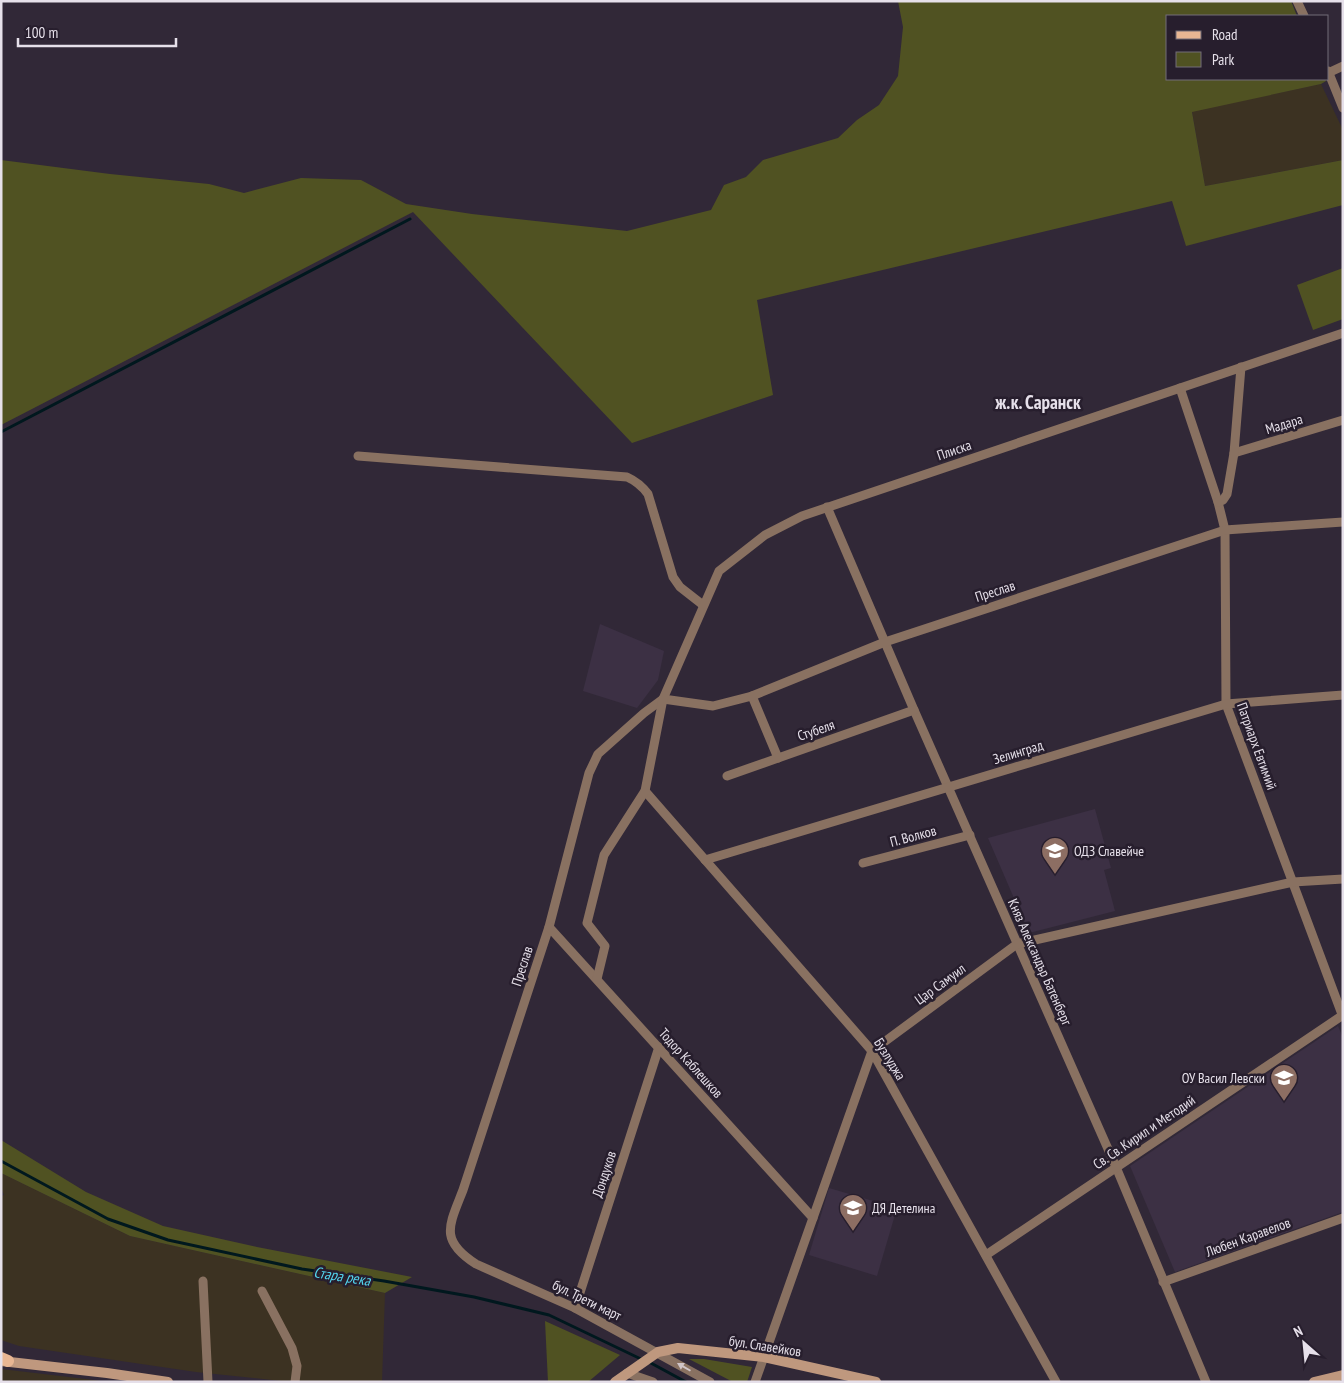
<svg xmlns="http://www.w3.org/2000/svg" width="1344" height="1383" viewBox="0 0 1344 1383" font-family="'PT Sans Narrow',sans-serif">
	<style>
		.built { fill: #3c3044 }
		.industrial { fill: #3c3222 }
		.green { fill: #505222 }
		.lines { fill: none; stroke-linecap: round; stroke-linejoin: round }
		.stream { stroke: #00181e; stroke-width: 3 }
		.street { stroke: #897161; stroke-width: 9 }
		.secondary { stroke: #bf987e; stroke-width: 10 }
		.primary { stroke: #e8b693; stroke-width: 12 }
		.oneway { fill: #cfc4c8 }
		.labels { text-anchor: middle; dominant-baseline: central; stroke-width: 5; stroke-linejoin: round; paint-order: stroke }
		.street-label { font-size: 14px; fill: #e6e0ea; stroke: #271e2d }
		.poi-label { font-size: 14px; fill: #e6e0ea; stroke: #271e2d; text-anchor: start }
		.water-label { font-size: 15px; font-style: italic; fill: #53d5ee; stroke: #271e2d }
		.district-label { font-size: 19px; font-weight: bold; fill: #e6e0ea; stroke: #271e2d }
	</style>
	<rect width="100%" height="100%" fill="#312837"/>
	<!-- built -->
	<g class="built">
		<path d="M600,624L664,651L658,680L637,708L583,691Z"/>
		<path d="M1095,809L1111,868L1104,870L1115,911L1029,933L988,838Z"/>
		<path d="M1338,1026L1343,1038V1212L1175,1272L1130,1166Z"/>
		<path d="M829,1188L897,1208L877,1276L809,1255Z"/>
	</g>
	<!-- industrial -->
	<g class="industrial">
		<path d="M1321,84L1343,130V160L1205,186L1192,111Z"/>
		<path d="M1,1173L130,1236L385,1293L382,1382H291L196,1372L19,1346L1,1340V1196L4,1195L1,1188Z"/>
		<path d="M1,1369L94,1380L106,1382H1Z"/>
	</g>
	<!-- green -->
	<g class="green">
		<path d="M898,1H1291L1297,16H1168V79H1325L1326,81L1321,84L1192,112L1205,186L1343,160V205L1186,246L1172,201L757,300L773,395L632,443L413,212L1,425V160L110,174L209,184L244,193L301,178L361,180L406,204L472,214L627,231L711,210L724,185L746,177L763,160L838,138L857,120L879,105L898,76L903,27Z"/>
		<path d="M1343,268V319L1313,330L1297,285Z"/>
		<path d="M1,1140L86,1192L163,1226L257,1247L412,1277L385,1293L130,1236L1,1173Z"/>
		<path d="M545,1321L620,1355L588,1382H548Z"/>
		<path d="M689,1359H704L752,1367L747,1382H733Z"/>
	</g>
	<g class="lines">
		<!-- stream -->
		<g class="stream">
			<path d="M1,432L410,219"/>
			<path d="M1,1161L108,1219L168,1240L302,1269L384,1281L474,1297L549,1315L643,1360"/>
			<path d="M649,1362L686,1382"/>
		</g>
		<!-- street -->
		<g class="street">
			<path d="M1297,1L1304,16"/>
			<path d="M1328,71L1343,108"/>
			<path d="M1328,73L1343,66"/>
			<path d="M1180,388L1218,502L1225,530L1226,704L1343,1017"/>
			<path d="M1234,453L1343,420"/>
			<path d="M358,456L627,477C636,481 642,486 648,494L673,577L680,587L703,605"/>
			<path d="M1218,502L1223,500L1227,494L1234,453L1241,367"/>
			<path d="M827,507L914,710L1116,1167L1206,1382"/>
			<path d="M752,696L778,758"/>
			<path d="M663,699L644,713L598,754L589,773L549,927L463,1190C449,1226 439,1240 476,1264L575,1308L710,1382"/>
			<path d="M663,699L713,706L752,696L885,642L1225,530L1343,522"/>
			<path d="M727,776L914,710"/>
			<path d="M645,791L872,1051L1056,1382"/>
			<path d="M705,860L1226,704L1343,695"/>
			<path d="M863,863L970,835"/>
			<path d="M549,927L813,1218"/>
			<path d="M597,979L605,946L587,923L604,855L645,791L663,699L719,571L765,535L802,516L1343,333"/>
			<path d="M986,1255L1343,1015"/>
			<path d="M203,1281L208,1382"/>
			<path d="M1163,1282L1343,1218"/>
			<path d="M262,1291L292,1348L297,1366L295,1382"/>
			<path d="M575,1308L659,1047"/>
			<path d="M627,1373L653,1382"/>
			<path d="M755,1382L872,1051L1017,944L1293,882L1343,879"/>
		</g>
		<!-- secondary -->
		<g class="secondary">
			<path d="M1,1361L107,1373L168,1382"/>
			<path d="M615,1382L658,1352L678,1348L764,1357L876,1382"/>
			<path d="M1314,1382L1343,1375"/>
		</g>
		<!-- primary -->
		<path class="primary" d="M1,1358L8,1361"/>
	</g>
	<!-- one-way arrows -->
	<defs><path id="oneway-solid" d="M-6-.8H1V-3.2L6.5 0L1 3.2V.8H-6Z" transform="scale(1.25)"/></defs>
	<use class="oneway" href="#oneway-solid" transform="translate(684 1367) rotate(-150)"/>
	<!-- icons -->
	<defs>
		<symbol id="school-pin" viewBox="-11 -11 22 30"><path d="M0 17L-7.5 6A9.5 9.5 0 1 1 7.5 6Z" fill="#8d6e63" stroke="#271e2d"/><path d="M0-5L7-2L0 1L-7-2ZM-4 1L0 2.5L4 1V4Q0 6-4 4Z" fill="#fff"/></symbol>
	</defs>
	<g fill-rule="evenodd">
		<use href="#school-pin" x="1039" y="835" width="32" height="43"/>
		<use href="#school-pin" x="1268" y="1062" width="32" height="43"/>
		<use href="#school-pin" x="837" y="1192" width="32" height="43"/>
	</g>
	<g class="labels">
		<!-- street labels -->
		<g class="street-label">
			<text transform="translate(1284 424) rotate(-17)">Мадара</text>
			<text transform="translate(954 450) rotate(-19)">Плиска</text>
			<text transform="translate(995 591) rotate(-18)">Преслав</text>
			<text transform="translate(816 730) rotate(-19)">Стубеля</text>
			<text transform="translate(1257 746) rotate(70)">Патриарх Евтимий</text>
			<text transform="translate(1018 752) rotate(-17)">Зелинград</text>
			<text transform="translate(913 836) rotate(-15)">П. Волков</text>
			<text transform="translate(1040 962) rotate(66)">Княз Александър Батенберг</text>
			<text transform="translate(522 966) rotate(-72)">Преслав</text>
			<text transform="translate(940 984) rotate(-36)">Цар Самуил</text>
			<text transform="translate(890 1059) rotate(58)">Бузлуджа</text>
			<text transform="translate(691 1063) rotate(48)">Тодор Каблешков</text>
			<text transform="translate(1144 1132) rotate(-34)">Св. Св. Кирил и Методий</text>
			<text transform="translate(604 1174) rotate(-72)">Дондуков</text>
			<text transform="translate(1248 1237) rotate(-20)">Любен Каравелов</text>
			<text transform="translate(587 1300) rotate(26)">бул. Трети март</text>
			<text transform="translate(765 1346) rotate(9)">бул. Славейков</text>
		</g>
		<!-- poi labels -->
		<g class="poi-label">
			<text x="1074" y="851">ОДЗ Славейче</text>
			<text x="1265" y="1078" text-anchor="end">ОУ Васил Левски</text>
			<text x="872" y="1208">ДЯ Детелина</text>
		</g>
		<!-- water labels -->
		<g class="water-label">
			<text transform="translate(342 1276) rotate(9)">Стара река</text>
		</g>
		<!-- district labels -->
		<g class="district-label">
			<text x="1038" y="402">ж.к. Саранск</text>
		</g>
	</g>
	<!-- border -->
	<rect width="1344" height="1383" fill="none" stroke="#e6e0ea" stroke-width="5"/>
	<!-- legend -->
	<rect x="1166" y="15" width="162" height="65" fill="#271e2d" stroke="#736c79"/>
	<rect x="1176" y="31" width="25" height="8" fill="#e8b693" stroke="#736c79"/>
	<text x="1212" y="40" font-size="15" fill="#e6e0ea">Road</text>
	<rect x="1176" y="52" width="25" height="15" fill="#505222" stroke="#736c79"/>
	<text x="1212" y="65" font-size="15" fill="#e6e0ea">Park</text>
	<!-- north arrow -->
	<g transform="translate(1304 1343) rotate(333)" stroke="#271e2d" stroke-width="4" paint-order="stroke">
	<path d="M0-4L9 19L0 12L-9 19Z" fill="#e6e0ea"/>
	<text y="-8" font-size="14" font-weight="bold" text-anchor="middle" fill="#e6e0ea">N</text>
	</g>
	<!-- scale -->
	<path d="M18 38v8h158v-8" fill="none" stroke="#e6e0ea" stroke-width="2.5"/>
	<text x="25" y="38" font-size="15" fill="#e6e0ea" stroke="#271e2d" stroke-width="4" paint-order="stroke">100 m</text>
</svg>
